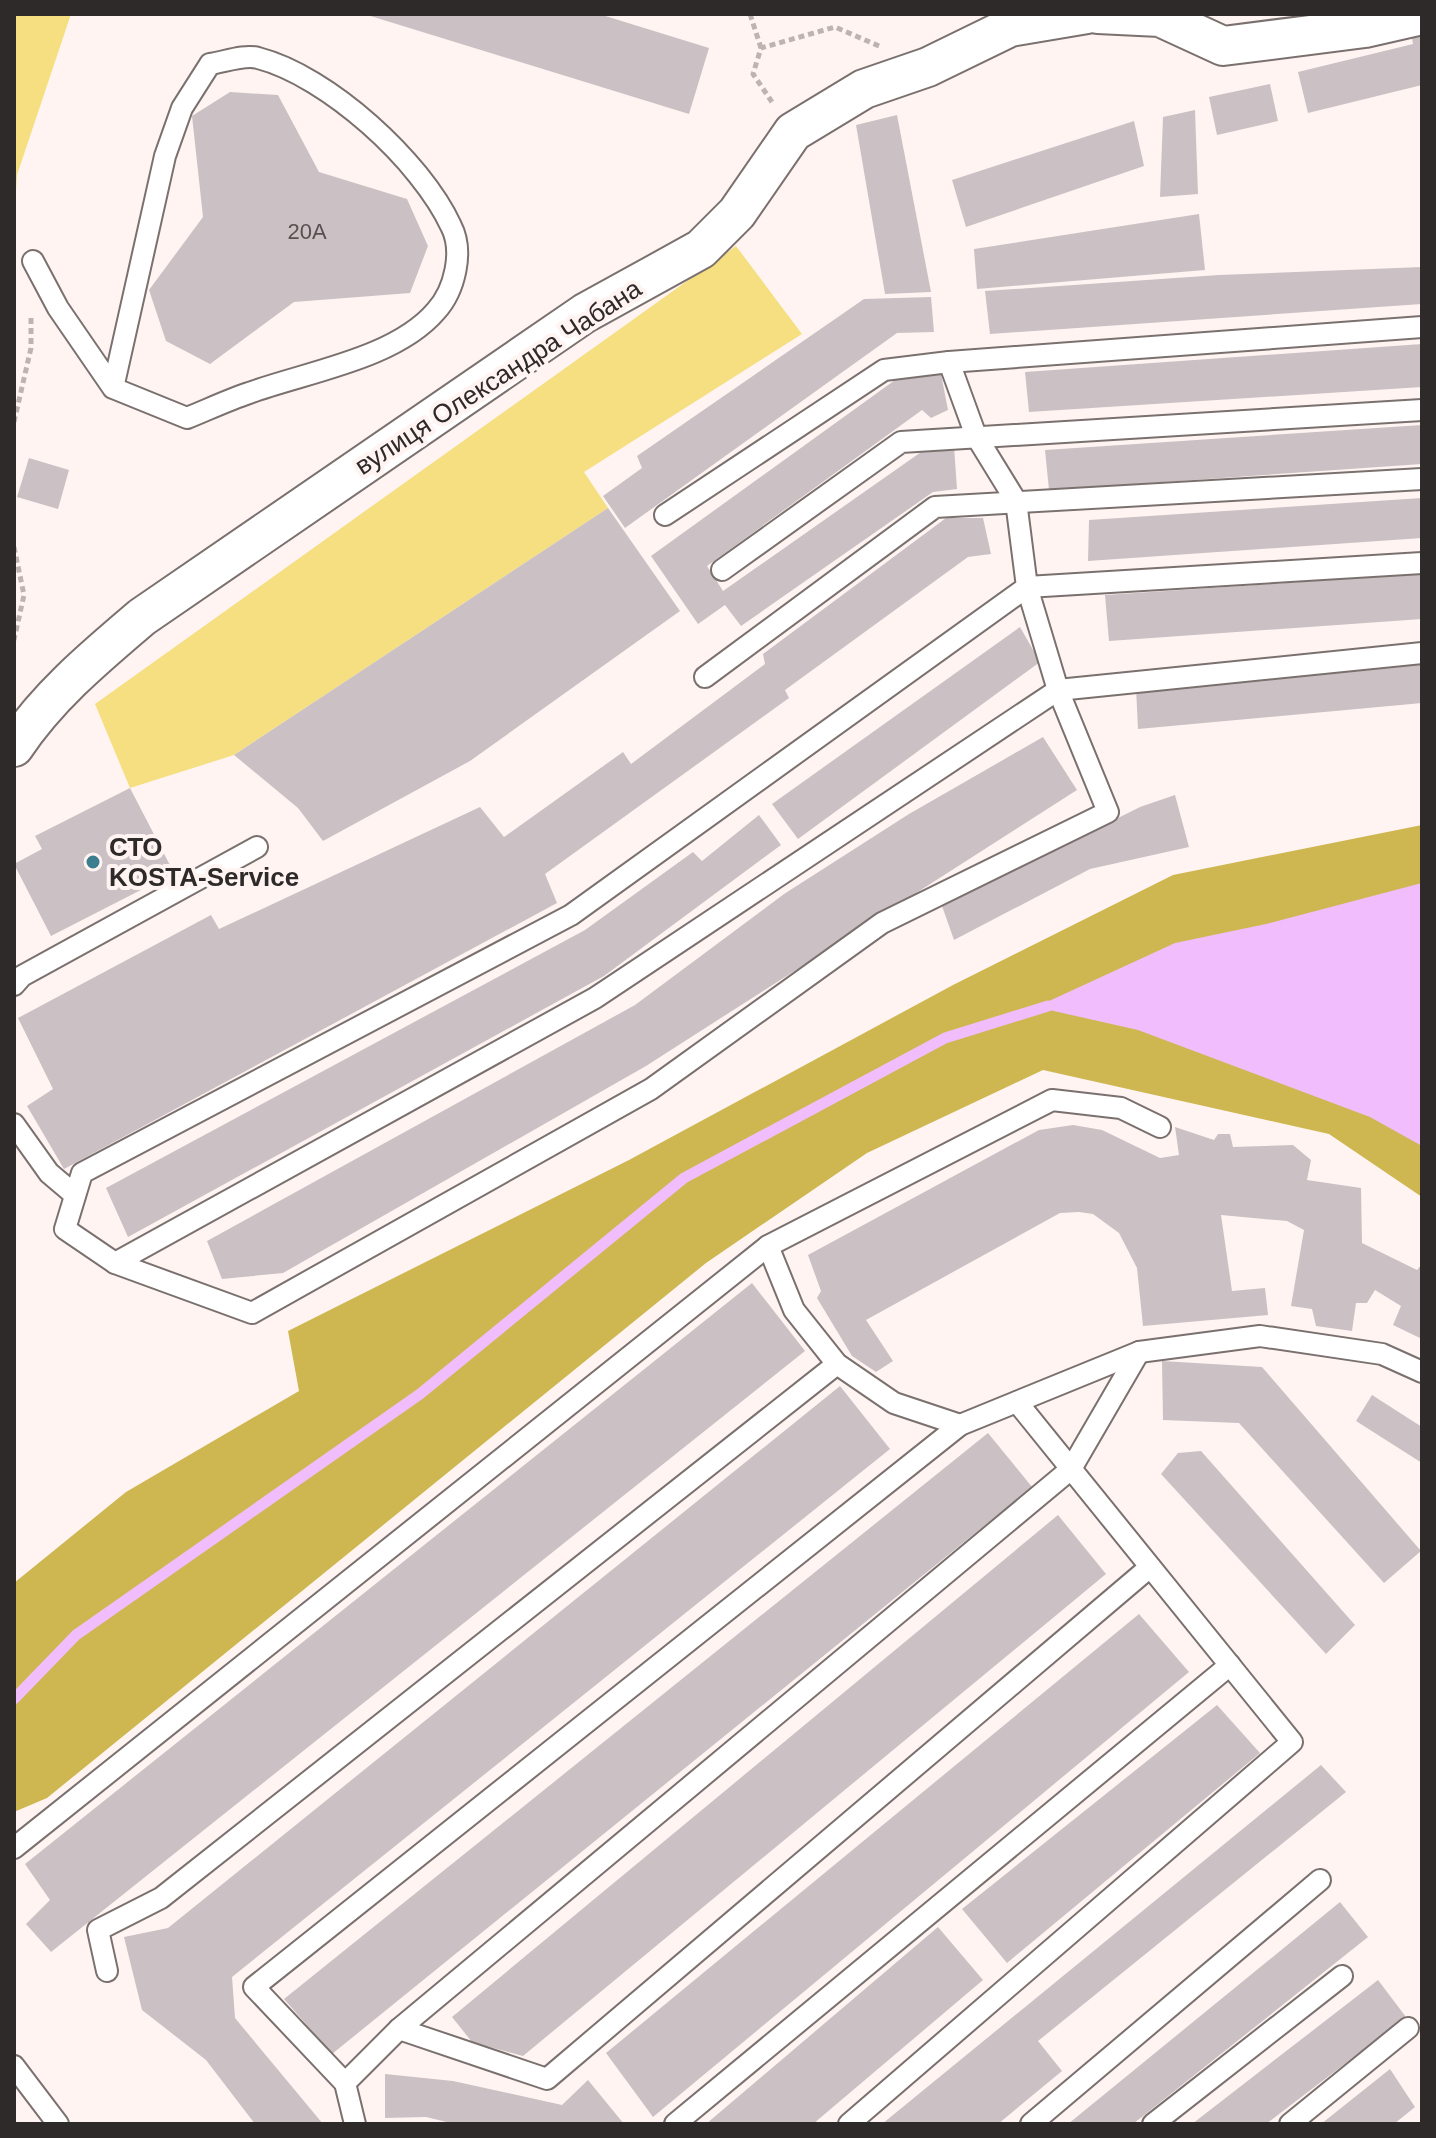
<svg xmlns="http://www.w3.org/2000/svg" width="1436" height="2138" viewBox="0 0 1436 2138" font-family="Helvetica,sans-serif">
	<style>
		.green { fill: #f5df80 }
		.forest { fill: #ceb750 }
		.water { fill: #f1bdfc }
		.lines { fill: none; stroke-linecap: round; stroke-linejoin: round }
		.stream { stroke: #f1bdfc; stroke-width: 11 }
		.building { fill: #cbc1c4 }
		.lane-casing { stroke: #7a716f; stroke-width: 24 }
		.street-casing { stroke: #7a716f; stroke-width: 42 }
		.path { stroke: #bdb4b2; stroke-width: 5; stroke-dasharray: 6 4; stroke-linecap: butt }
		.lane { stroke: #fff; stroke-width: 20 }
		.street { stroke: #fff; stroke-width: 38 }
		.poi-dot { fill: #3c7e8f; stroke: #fff4f2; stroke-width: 3 }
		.labels { text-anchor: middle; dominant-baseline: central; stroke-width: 8; stroke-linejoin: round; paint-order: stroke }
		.number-label { font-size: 22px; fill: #565050 }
		.street-label { font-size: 26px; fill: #2f2a2a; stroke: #fff4f2 }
		.poi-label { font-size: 26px; font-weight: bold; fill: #2f2a2a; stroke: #fff4f2; text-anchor: start }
	</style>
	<rect width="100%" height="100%" fill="#fff4f2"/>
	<!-- green -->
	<g class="green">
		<path d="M14,14H71L17,175L14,224Z"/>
		<path d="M736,246L802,334L584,472L608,508L234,755L130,788L95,704Z"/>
	</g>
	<!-- forest -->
	<path class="forest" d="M1422,825V1197L1329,1134L1043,1070L867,1153L706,1263L47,1798L14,1812V1583L126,1492L299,1391L288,1331L629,1160L953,985L1173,875Z"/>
	<!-- water -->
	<path class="water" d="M1422,883V1146L1370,1117L1138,1030L1036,1007L1175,943L1266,924Z"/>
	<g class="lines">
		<!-- stream -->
		<path class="stream" d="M14,1699L76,1635L420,1394L684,1178L945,1038L1048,1006"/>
	</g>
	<!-- building -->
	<g class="building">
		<path d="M364,14H599L709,48L689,114Z"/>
		<path d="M1422,19V85L1308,113L1298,72L1413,44L1409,22Z"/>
		<path d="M1270,84L1278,121L1217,135L1209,97Z"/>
		<path d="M230,92L278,95L319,172L407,199L428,246L410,293L294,302L210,364L166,341L149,290L203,217L192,116Z"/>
		<path d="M1195,110L1198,194L1160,197L1163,117Z"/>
		<path d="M897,115L931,292L885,294L856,125Z"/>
		<path d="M1134,121L1144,166L966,227L952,180Z"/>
		<path d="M1199,214L1205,270L977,289L974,249Z"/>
		<path d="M1422,267V304L990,334L985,291L1219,275Z"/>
		<path d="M931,297L934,332L897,333L625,528L603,496L642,468L637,456L864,299Z"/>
		<path d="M1422,344V387L1029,412L1025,372Z"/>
		<path d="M941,374L948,410L931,418L922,410L707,566L723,591L924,450L954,446L957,489L933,492L741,626L725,605L698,624L651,556L902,375Z"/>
		<path d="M1422,425V464L1049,490L1045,450Z"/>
		<path d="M29,458L69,470L58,509L17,497Z"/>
		<path d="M1422,498V538L1088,561L1089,520Z"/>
		<path d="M608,508L680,611L470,761L323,841L298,808L234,755Z"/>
		<path d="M946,518H983L991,554L968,557L785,690L789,698L545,874L557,903L64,1169L27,1106L53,1089L18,1018L211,915L219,929L480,807L504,837L623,752L631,764L765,664L763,654Z"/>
		<path d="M1422,574V619L1109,641L1105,595Z"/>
		<path d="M1020,627L1040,662L798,839L772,804Z"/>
		<path d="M1422,663V703L1138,729L1136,688Z"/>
		<path d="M1043,737L1077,790L646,1066L283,1273L222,1279L207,1241L635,1005L784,894L909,814Z"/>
		<path d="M130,788L174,873L51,936L14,864L42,849L35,836Z"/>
		<path d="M1175,795L1189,847L1090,869L954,940L942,906L1140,807Z"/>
		<path d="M759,815L781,845L604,976L128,1237L106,1188L585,930L693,852L702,861Z"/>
		<path d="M1073,1125L1102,1130L1160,1158L1179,1155L1175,1127L1214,1140L1218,1134H1230L1233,1147L1293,1145L1311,1160L1307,1180L1361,1188L1362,1243L1417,1270L1422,1264V1339L1393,1325L1401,1306L1375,1290L1367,1303H1356L1352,1331L1316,1326L1312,1309L1291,1306L1304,1230L1287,1221L1221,1215L1232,1291L1265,1288L1268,1315L1143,1326L1137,1268L1119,1233L1093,1214L1079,1212L1060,1213L866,1320L893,1361L876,1372L852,1356L817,1298L821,1291L808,1255L1039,1130Z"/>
		<path d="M752,1283L805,1351L51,1952L26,1924L50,1900L25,1864Z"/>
		<path d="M1162,1361L1262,1367L1421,1551L1384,1583L1239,1423L1163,1420Z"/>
		<path d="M840,1386L890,1449L232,1977L235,2018L323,2124H255L206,2060L142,2010L124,1937L168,1928Z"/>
		<path d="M1372,1395L1422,1427V1463L1356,1421Z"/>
		<path d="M988,1433L1032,1487L332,2054L284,1999Z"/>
		<path d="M1201,1451L1355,1625L1326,1654L1161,1474L1178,1453Z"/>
		<path d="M1058,1515L1106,1574L523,2056L472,2042L452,2017Z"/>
		<path d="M1139,1614L1189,1672L653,2117L606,2053Z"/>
		<path d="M1217,1705L1260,1753L1007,1963L962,1909Z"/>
		<path d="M1321,1765L1346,1792L1038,2041L1062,2071L998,2124H882Z"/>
		<path d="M1340,1902L1368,1937L1133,2124H1068Z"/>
		<path d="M938,1927L983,1980L813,2124H706Z"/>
		<path d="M1378,1980L1406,2017L1266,2124H1192Z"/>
		<path d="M1390,2069L1415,2107L1394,2124H1321Z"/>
		<path d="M385,2074L453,2081L562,2105L588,2080L624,2124H455L426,2117L385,2118Z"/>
	</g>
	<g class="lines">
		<defs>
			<g id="lane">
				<path d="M33,261L58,308L113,388L187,418C207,410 228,400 249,393C306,372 395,359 436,311C455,290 464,251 451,226C421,161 328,76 258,58C245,54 224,62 210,64L182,108L165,156L113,388"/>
				<path d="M949,362L976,436L1016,501L1027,587L1058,690L1108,812L882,923L651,1089L252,1313L115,1263L65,1229L82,1173L571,915L1027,587L1422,563"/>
				<path d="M665,515L884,370L949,362L1422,327"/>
				<path d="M722,570L901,442L1422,410"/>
				<path d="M705,677L935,507L1422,479"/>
				<path d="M14,985L22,976L257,847"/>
				<path d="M14,1124L49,1173L75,1195"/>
				<path d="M768,1246L794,1310L837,1364L894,1403L960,1425"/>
				<path d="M115,1263L595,998L1058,690L1422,653"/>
				<path d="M14,1848L768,1246L1052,1100L1121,1108L1160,1127"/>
				<path d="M107,1971L98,1930L161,1898L837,1364"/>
				<path d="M399,2029L547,2079L1150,1567"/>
				<path d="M14,2066L58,2124"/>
				<path d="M345,2083L399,2029L1071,1469L1139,1352"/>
				<path d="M355,2124L345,2083L254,1987L960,1425L1139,1352L1260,1336L1382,1354L1422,1372"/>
				<path d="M675,2124L1230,1665"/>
				<path d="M849,2124L1292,1742L1017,1402"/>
				<path d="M1031,2124L1320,1880"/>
				<path d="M1153,2124L1342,1976"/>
				<path d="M1290,2124L1408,2028"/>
			</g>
			<g id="street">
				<path d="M1098,14L1160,17L1223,46L1365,28L1422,15"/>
				<path d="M14,747C48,696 95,657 142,617L585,313L701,249L737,213L793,132L864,89L928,67L1010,27L1087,14"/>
			</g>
		</defs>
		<!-- lane casing -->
		<use href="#lane" class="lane-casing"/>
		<!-- street casing -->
		<use href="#street" class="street-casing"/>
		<!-- path -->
		<g class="path">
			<path d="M750,14L761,48"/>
			<path d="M772,102L753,74L761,48L835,27L879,46"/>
			<path d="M14,422L31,348V318"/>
			<path d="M14,547L24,595L14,640"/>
		</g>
		<!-- lane -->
		<use href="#lane" class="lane"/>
		<!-- street -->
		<use href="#street" class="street"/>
	</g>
	<!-- markers -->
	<circle class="poi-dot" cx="93" cy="862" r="8"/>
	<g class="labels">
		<!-- number labels -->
		<g class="number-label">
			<text x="307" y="231">20А</text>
		</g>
		<!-- street labels -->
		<g class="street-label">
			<text transform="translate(498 377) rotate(-33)">вулиця Олександра Чабана</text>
		</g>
		<!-- poi labels -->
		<g class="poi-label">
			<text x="109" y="847">СТО<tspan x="109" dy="30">KOSTA-Service</tspan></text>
		</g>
	</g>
	<!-- border -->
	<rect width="1436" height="2138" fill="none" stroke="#2f2a2a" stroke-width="32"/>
</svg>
